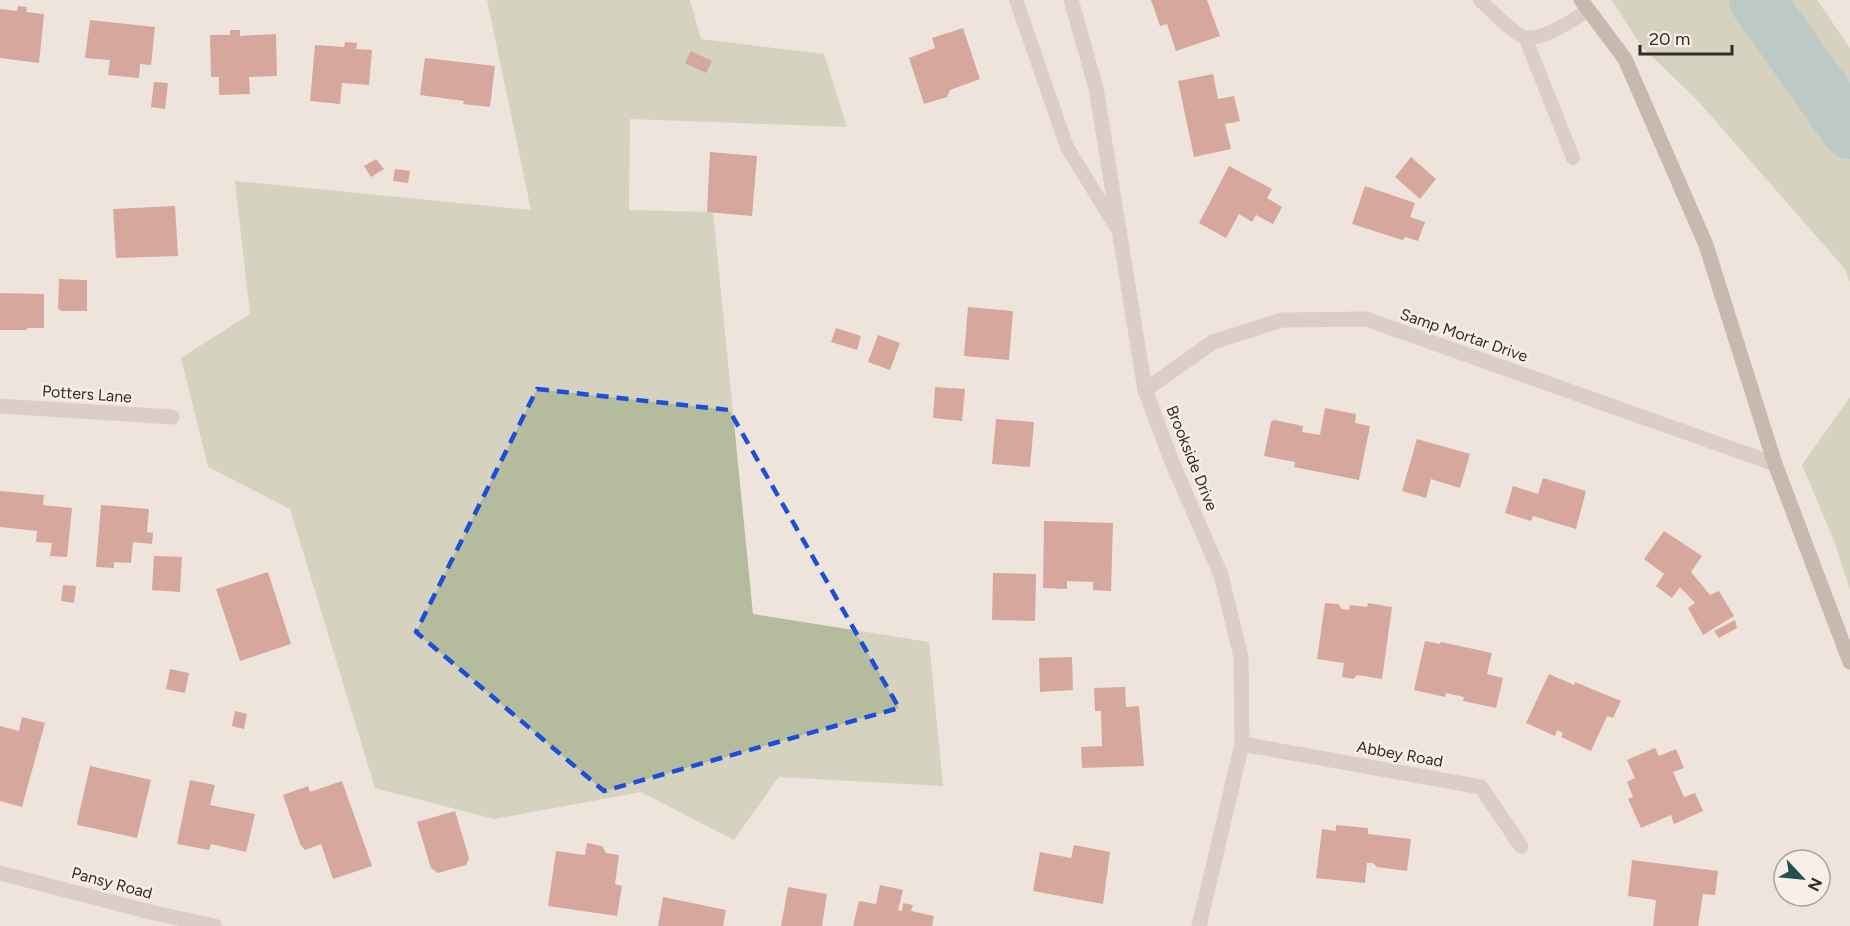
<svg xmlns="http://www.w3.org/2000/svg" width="1850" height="926" viewBox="0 0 1850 926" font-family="Figtree,sans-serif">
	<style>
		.green { fill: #b5bc9e }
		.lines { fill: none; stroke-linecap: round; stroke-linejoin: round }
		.river { stroke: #7ea9a6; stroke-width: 56 }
		.building { fill: #b85f51 }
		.service { stroke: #c6b3aa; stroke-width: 14 }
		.minor { stroke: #c6b3aa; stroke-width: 15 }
		.secondary { stroke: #99837b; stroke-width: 15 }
		.marked { fill: none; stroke: #1d4ed8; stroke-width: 4.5; stroke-dasharray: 12 8; stroke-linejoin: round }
		.labels { text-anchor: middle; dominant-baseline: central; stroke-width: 5; stroke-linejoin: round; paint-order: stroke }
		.street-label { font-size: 16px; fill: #342b28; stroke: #f7efe8 }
	</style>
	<rect width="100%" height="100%" fill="#efe4dc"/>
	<!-- green -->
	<g class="green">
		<path d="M487,0H690L701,39L824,54L847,127L630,119L629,210L713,212L753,614L929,642L943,786L779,777L734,840L641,792L494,819L375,788L290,509L208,467L181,358L250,314L235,181L531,210Z"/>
		<path d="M1612,0H1817L1850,48V282L1845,269L1698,101L1641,46Z"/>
		<path d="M1850,397V590L1835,543L1802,465Z"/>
	</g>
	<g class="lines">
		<!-- river -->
		<path class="river" d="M1757,0L1850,131"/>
	</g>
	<!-- building -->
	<g class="building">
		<path d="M1151,0H1207L1220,36L1176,51L1167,24L1160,26Z"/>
		<path d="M18,6L27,7L26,12L44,14L39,63L0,58V9L17,11Z"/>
		<path d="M90,20L155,27L151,65L140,64L139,78L108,75L110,60L85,58Z"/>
		<path d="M963,28L980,79L950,90L947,97L924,104L909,58L935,48L932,38Z"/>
		<path d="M230,30H240V36L276,34L277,76L249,77L250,94L219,95V77H211L210,35H230Z"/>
		<path d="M345,42L357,43L356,49L372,50L369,85L342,83L340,104L310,101L315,45L344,47Z"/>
		<path d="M691,51L712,61L706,73L685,63Z"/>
		<path d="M425,58L495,66L490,107L463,104L464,101L420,95Z"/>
		<path d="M1213,74L1218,99L1234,96L1240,121L1225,124L1231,149L1194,157L1178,81Z"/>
		<path d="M154,82L168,83L165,109L151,107Z"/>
		<path d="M710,152L757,156L752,216L707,212Z"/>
		<path d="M1411,157L1436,179L1420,199L1395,177Z"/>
		<path d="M376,159L384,169L371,177L364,166Z"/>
		<path d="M1229,166L1272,189L1267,198L1282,207L1273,224L1256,215L1252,222L1239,214L1226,238L1199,223Z"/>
		<path d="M395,169L410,171L408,183L393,181Z"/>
		<path d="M1365,186L1415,203L1410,217L1425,222L1418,241L1406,237L1402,240L1352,224Z"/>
		<path d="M175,206L178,256L116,258L113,209Z"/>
		<path d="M59,279L87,280V311H61L58,308Z"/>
		<path d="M0,293L44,294V328H27V330H0Z"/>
		<path d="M968,307L1013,311L1009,360L964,356Z"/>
		<path d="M836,328L861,336L857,350L831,342Z"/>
		<path d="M878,335L900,343L890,370L868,362Z"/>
		<path d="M935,387L965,389L962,421L933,418Z"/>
		<path d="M1325,408L1356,414L1355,423L1370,426L1359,480L1294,467L1295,462L1264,456L1271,422L1274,420L1303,426L1302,432L1320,435Z"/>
		<path d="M996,419L1034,422L1030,467L992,464Z"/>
		<path d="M1417,439L1470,454L1460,488L1431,479L1426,498L1402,491Z"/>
		<path d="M1543,478L1586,491L1576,529L1533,516L1531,521L1505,513L1513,486L1538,494Z"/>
		<path d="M0,491L44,495L43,505L72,508L67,557L50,556L52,543L36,542L37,531L0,527Z"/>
		<path d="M101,505L149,509L147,532L153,533L152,544L133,542L131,563L114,562V568L96,567Z"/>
		<path d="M1044,521L1113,523L1111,591L1093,590V582L1067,581V589L1043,588Z"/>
		<path d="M1664,531L1702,556L1691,572L1710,595L1719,591L1734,616L1703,635L1688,608L1695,603L1680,587L1672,598L1656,586L1664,574L1644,559Z"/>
		<path d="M154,556L182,557L180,592L152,590Z"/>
		<path d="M268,572L291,644L240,661L216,589Z"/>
		<path d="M993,573L1036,574L1035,621L992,620Z"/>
		<path d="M63,585L76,586L74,603L61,601Z"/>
		<path d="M1325,603L1338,604L1342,609L1349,610L1350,605L1367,607L1368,603L1392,607L1382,679L1357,675L1353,679L1342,677L1344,663L1317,659Z"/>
		<path d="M1735,620L1737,628L1719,638L1714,631Z"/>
		<path d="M1425,641L1440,644L1441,642L1492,653L1487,674L1503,678L1496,708L1463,701L1464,697L1446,693L1445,697L1414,690Z"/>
		<path d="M1072,657L1073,690L1040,692L1039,658Z"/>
		<path d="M170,669L189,673L185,693L166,689Z"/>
		<path d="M1549,674L1574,685L1575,682L1621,701L1613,718L1607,716L1591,751L1561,737L1563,733L1557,730L1555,736L1526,723Z"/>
		<path d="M1125,687L1126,707L1139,706L1144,766L1082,768L1081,747L1102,746L1101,711H1095L1094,688Z"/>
		<path d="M235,711L247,714L244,729L232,726Z"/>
		<path d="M22,717L45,723L22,807L0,801V726L19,731Z"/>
		<path d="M1655,748L1659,756L1676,749L1684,768L1673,772L1684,797L1695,793L1703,811L1674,824L1671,815L1641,828L1628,799L1633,797L1627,782L1635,778L1627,760Z"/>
		<path d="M90,766L151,780L137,838L78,825L77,823Z"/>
		<path d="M190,780L215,785L210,805L255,814L246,852L211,844L209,850L177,844Z"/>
		<path d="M342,781L372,866L333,879L321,844L305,850L300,844L283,795L308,786L310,792Z"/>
		<path d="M455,811L469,858L466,865L438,873L431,868L417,822Z"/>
		<path d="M1336,825L1368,828V834L1411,839L1407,871L1377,867L1373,863H1367L1365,883L1316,878L1322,829L1336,831Z"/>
		<path d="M587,843L602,846L606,853L619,855L615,884L622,886L617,916L548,906L556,851L585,855Z"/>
		<path d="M1074,845L1110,852L1103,904L1033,891L1040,852L1071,858Z"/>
		<path d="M1632,860L1718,871L1715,895L1703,894L1698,926H1653L1656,900L1628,896Z"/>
		<path d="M880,885L903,890L898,910L902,911L903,903L913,905L911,911L934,916L932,926H853L859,901L876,904Z"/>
		<path d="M788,887L827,894L822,926H781Z"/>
		<path d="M663,897L726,910L723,926H658Z"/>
	</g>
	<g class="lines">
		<!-- service -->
		<g class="service">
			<path d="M1016,0L1067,147L1118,230"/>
			<path d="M1480,0C1491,10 1511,32 1524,37C1542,42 1574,19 1589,10"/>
			<path d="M1525,37L1573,158"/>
		</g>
		<!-- minor -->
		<g class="minor">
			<path d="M1071,0L1096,88L1145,390L1172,462L1221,575L1241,657L1242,744L1199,926"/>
			<path d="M1145,390L1213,342L1282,320L1366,319L1775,464"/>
			<path d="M0,406L172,417"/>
			<path d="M1242,744L1481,787L1521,846"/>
			<path d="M0,873L150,912L215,926"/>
		</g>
		<!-- secondary -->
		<path class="secondary" d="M1581,0L1625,59L1706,245L1775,464L1850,662"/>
	</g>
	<!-- marked area -->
	<path d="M0 0H1850V926H0ZM537,389L729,410L899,708L604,791L416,632Z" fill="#efe4dc" fill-opacity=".55" fill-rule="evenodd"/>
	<path class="marked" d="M537,389L729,410L899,708L604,791L416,632Z"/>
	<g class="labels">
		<!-- street labels -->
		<g class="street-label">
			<text transform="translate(1464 335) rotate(19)">Samp Mortar Drive</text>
			<text transform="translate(87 394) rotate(4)">Potters Lane</text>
			<text transform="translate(1192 458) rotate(68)">Brookside Drive</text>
			<text transform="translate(1400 754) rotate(10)">Abbey Road</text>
			<text transform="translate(112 883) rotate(15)">Pansy Road</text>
		</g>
	</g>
	<!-- north arrow -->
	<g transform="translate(1802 878) rotate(116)"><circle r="28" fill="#f7efe8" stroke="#a9a19b" stroke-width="1.5"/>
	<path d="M0-4.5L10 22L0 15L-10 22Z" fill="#23514f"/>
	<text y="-9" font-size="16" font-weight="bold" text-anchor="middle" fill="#342b28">N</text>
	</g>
	<!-- scale -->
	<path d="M1640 45v9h92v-9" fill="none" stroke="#342b28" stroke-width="3"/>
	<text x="1649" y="45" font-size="18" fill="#342b28" stroke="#f7efe8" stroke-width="4.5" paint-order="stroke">20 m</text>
</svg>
